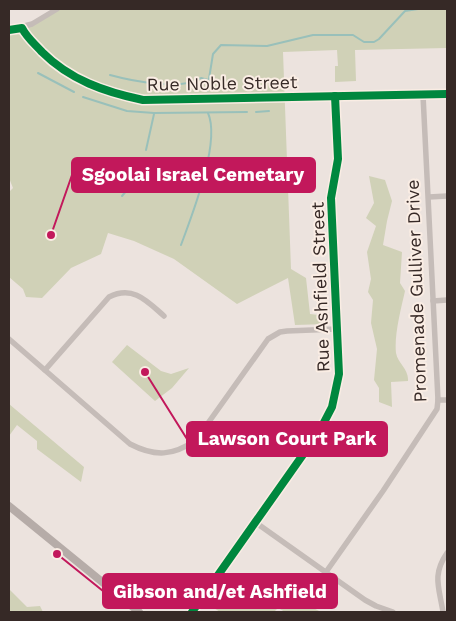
<svg xmlns="http://www.w3.org/2000/svg" width="456" height="621" viewBox="0 0 456 621" font-family="'Work Sans',sans-serif">
	<style>
		.green { fill: #d0d1b7 }
		.lines { fill: none; stroke-linecap: round; stroke-linejoin: round }
		.stream { stroke: #99c0ba; stroke-width: 2 }
		.street { stroke: #c5bcb8; stroke-width: 5.5 }
		.secondary { stroke: #b6aca8; stroke-width: 8 }
		.cycleway-casing { stroke: #faede4; stroke-width: 11 }
		.cycleway { stroke: #00873e; stroke-width: 8 }
		.labels { text-anchor: middle; dominant-baseline: central; stroke-width: 4; stroke-linejoin: round; paint-order: stroke }
		.street-label { font-size: 18px; fill: #362926; stroke: #faede4 }
		.leader { fill: none; stroke: #c2185b; stroke-width: 2 }
		.callout-dot { fill: #c2185b; stroke: #faede4; stroke-width: 2 }
		.callout { fill: #c2185b; stroke: #c2185b; stroke-width: 2 }
		.callout-label { font-size: 19px; text-anchor: middle; font-weight: bold; fill: #fff }
	</style>
	<rect width="100%" height="100%" fill="#ece3de"/>
	<!-- green -->
	<g class="green">
		<path d="M57,9H447V48L355,50L356,81L335,82V66H338L337,50L283,52L291,269L306,278L310,314L327,316L328,324L295,325L288,278L237,304L174,259L134,241L108,233L101,254L71,268L42,298L26,297L23,289L9,277V192L13,188L9,178V30L22,28Z"/>
		<path d="M369,176L385,180L392,201L387,221L383,245L402,252L400,283L405,291C401,309 394,335 396,353C398,364 409,369 408,381L391,382L392,407L379,402V388L374,380L377,349L371,323L373,300L368,292L371,279L367,252L376,226L366,218L374,203Z"/>
		<path d="M127,345L161,371L171,374L189,368L172,388L155,401L112,362Z"/>
		<path d="M9,404L84,467L81,482L37,449V441L17,425L9,436Z"/>
		<path d="M272,586L321,612H285L278,608L274,612H220L208,604L214,592L245,604Z"/>
		<path d="M9,587V589L27,607L40,606L43,612H9Z"/>
	</g>
	<g class="lines">
		<!-- stream -->
		<g class="stream">
			<path d="M38,73L74,92"/>
			<path d="M110,75C132,81 181,91 201,78L208,80"/>
			<path d="M207,91L213,54L221,45L267,46L313,35H353L364,42H374L379,39L405,11L418,9"/>
			<path d="M83,97L127,111L154,113L247,112"/>
			<path d="M256,112L269,111"/>
			<path d="M146,150L154,114"/>
			<path d="M122,196L132,184L143,160"/>
			<path d="M181,245C192,215 221,142 208,113"/>
		</g>
		<!-- street -->
		<g class="street">
			<path d="M22,28C27,38 35,44 42,52C70,80 105,92 143,100L447,94"/>
			<path d="M9,30L32,24L57,9"/>
			<path d="M429,197L447,196"/>
			<path d="M433,301L447,300"/>
			<path d="M9,339L130,444C155,457 173,456 196,440L268,339L280,332L287,331L337,329"/>
			<path d="M45,370L109,297C133,285 147,301 164,316"/>
			<path d="M438,400H447"/>
			<path d="M255,522L365,600L376,606L393,612"/>
			<path d="M326,572L383,491L437,409L438,400L423,95"/>
			<path d="M192,612L319,432L332,407L339,374L331,198L338,159L335,96"/>
			<path d="M443,612C439,587 432,575 447,553"/>
		</g>
		<!-- secondary -->
		<path class="secondary" d="M9,506L139,612"/>
		<defs>
			<g id="cycleway">
				<path d="M9,30L22,28C27,38 35,44 42,52C70,80 105,92 143,100L447,94"/>
				<path d="M192,612L319,432L332,407L339,374L331,198L338,159L335,96"/>
			</g>
		</defs>
		<!-- cycleway casing -->
		<use href="#cycleway" class="cycleway-casing"/>
		<!-- cycleway -->
		<use href="#cycleway" class="cycleway"/>
	</g>
	<g class="labels">
		<!-- street labels -->
		<g class="street-label">
			<text transform="translate(222 83) rotate(-1)">Rue Noble Street</text>
			<text transform="translate(320 287) rotate(-92)">Rue Ashfield Street</text>
			<text transform="translate(416 291) rotate(-92)">Promenade Gulliver Drive</text>
		</g>
	</g>
	<!-- callouts -->
	<path class="leader" d="M51 235L72 175M145 372L187 439M57 554L103 591"/>
	<g class="callout-dot">
		<circle cx="51" cy="235" r="5"/>
		<circle cx="145" cy="372" r="5"/>
		<circle cx="57" cy="554" r="5"/>
	</g>
	<g class="callout">
		<rect x="72" y="158" width="243" height="34" rx="5"/>
		<rect x="187" y="422" width="200" height="34" rx="5"/>
		<rect x="103" y="574" width="234" height="34" rx="5"/>
	</g>
	<g class="callout-label">
		<text x="193" y="181">Sgoolai Israel Cemetary</text>
		<text x="287" y="445">Lawson Court Park</text>
		<text x="220" y="598">Gibson and/et Ashfield</text>
	</g>
	<!-- border -->
	<rect width="456" height="621" fill="none" stroke="#362926" stroke-width="20"/>
</svg>
